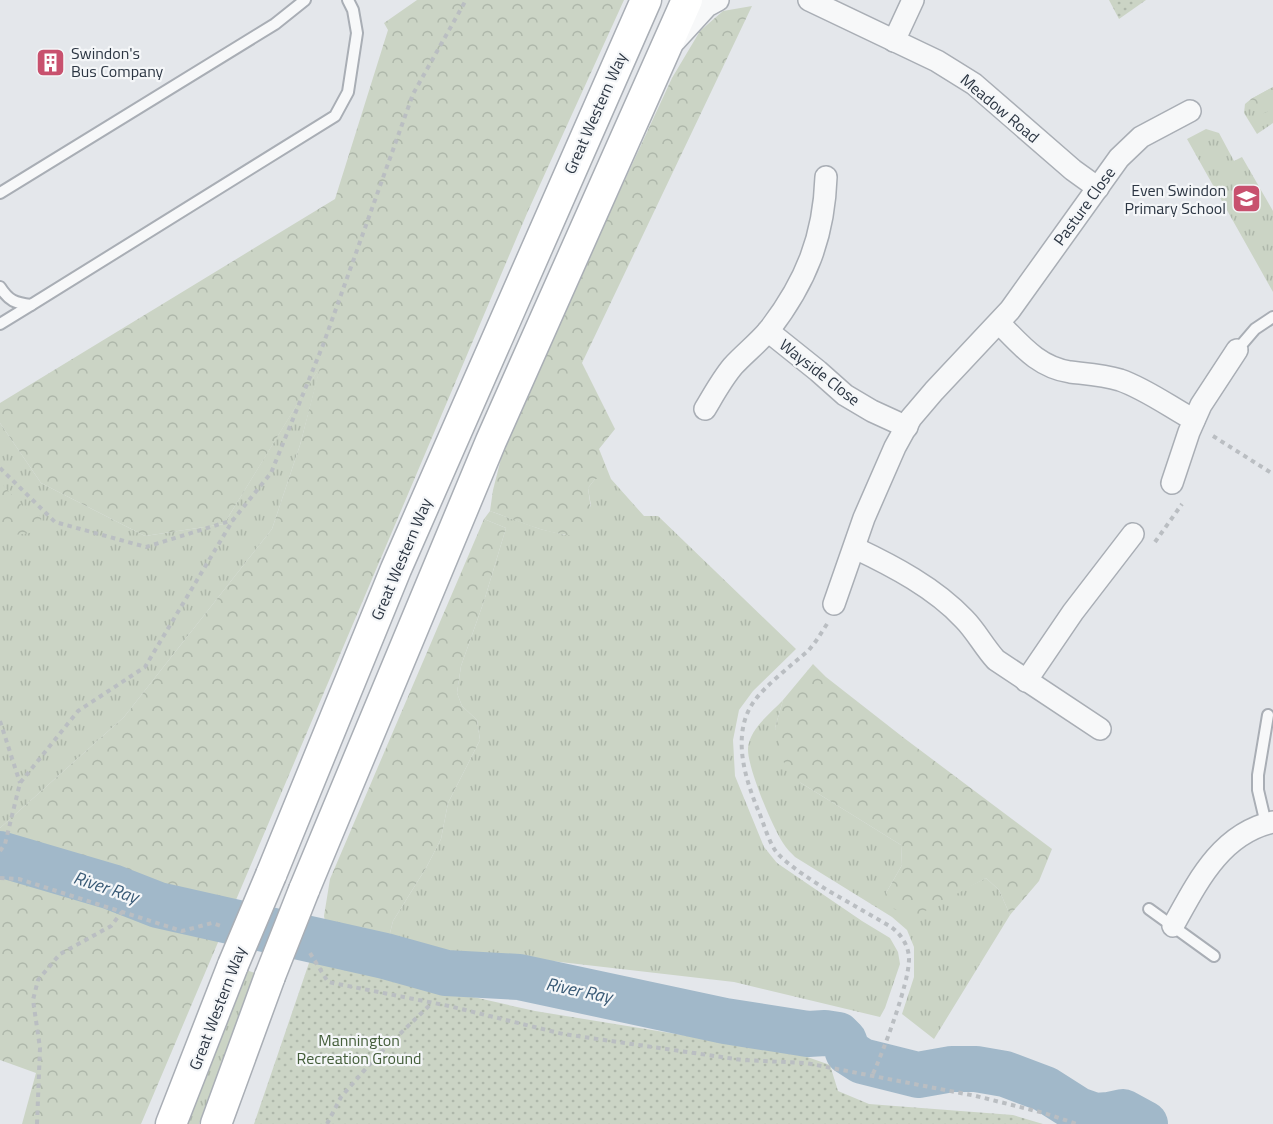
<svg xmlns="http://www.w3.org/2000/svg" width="1273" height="1124" viewBox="0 0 1273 1124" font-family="'Titillium Web',sans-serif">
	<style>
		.grass { fill: url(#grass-tufts) }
		.forest { fill: url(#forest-crowns) }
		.park { fill: url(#park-dots) }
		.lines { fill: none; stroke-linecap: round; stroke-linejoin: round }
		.river { stroke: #a1b8c9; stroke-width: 46 }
		.lane-casing { stroke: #a9aeb5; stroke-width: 14 }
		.street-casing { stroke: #a9aeb5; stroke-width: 24 }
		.secondary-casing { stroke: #a9aeb5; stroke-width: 33 }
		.path { stroke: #babec2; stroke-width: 4; stroke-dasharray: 4.5 4.5; stroke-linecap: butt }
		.lane { stroke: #f7f8f9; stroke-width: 10 }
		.street { stroke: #f7f8f9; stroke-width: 21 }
		.secondary { stroke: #fff; stroke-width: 30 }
		.secondary-bridge-casing { stroke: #a9aeb5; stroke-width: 33; stroke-linecap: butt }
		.secondary-bridge { stroke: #fff; stroke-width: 30 }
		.labels { text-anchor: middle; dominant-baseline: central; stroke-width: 4.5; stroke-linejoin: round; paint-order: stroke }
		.poi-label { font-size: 16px; fill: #2c3643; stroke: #f4f6f8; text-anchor: start }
		.street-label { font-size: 16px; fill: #2c3643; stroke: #f4f6f8 }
		.park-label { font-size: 16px; fill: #445e3a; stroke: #f4f6f8 }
		.water-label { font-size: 18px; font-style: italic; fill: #385975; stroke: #f4f6f8 }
	</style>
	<defs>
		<pattern id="grass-tufts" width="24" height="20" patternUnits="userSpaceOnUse" patternTransform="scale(1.5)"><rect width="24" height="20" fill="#cbd4c5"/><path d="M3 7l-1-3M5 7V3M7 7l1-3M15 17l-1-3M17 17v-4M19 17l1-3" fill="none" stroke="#aeb7aa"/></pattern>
		<pattern id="forest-crowns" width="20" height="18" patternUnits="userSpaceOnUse" patternTransform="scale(1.5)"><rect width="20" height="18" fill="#cbd4c5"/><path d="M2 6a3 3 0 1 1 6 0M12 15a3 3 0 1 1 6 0" fill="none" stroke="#aeb7aa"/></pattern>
		<pattern id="park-dots" width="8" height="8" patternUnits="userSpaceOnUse" patternTransform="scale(1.5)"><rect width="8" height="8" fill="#cbd4c5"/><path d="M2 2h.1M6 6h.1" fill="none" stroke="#aeb7aa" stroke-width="1.8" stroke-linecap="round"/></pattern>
	</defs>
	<rect width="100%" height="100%" fill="#e4e7eb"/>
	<!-- grass -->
	<g class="grass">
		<path d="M1273,87V123L1257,134L1244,113L1245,104L1251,99Z"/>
		<path d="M1206,129L1219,133L1234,161L1242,157L1273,211V292L1187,139Z"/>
		<path d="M321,365L300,445L272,529L124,717L0,828V423L41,483L145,536L224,524Z"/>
		<path d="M595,479H611L644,516H658L796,649L753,691L739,710L733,740L735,776L764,847L777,863L862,921L890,938L898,952L900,964L885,1008L880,1017L734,982L507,956L387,945L393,921L426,868L441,839L448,803L480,740L477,720L462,706L457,693L461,666L484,601L506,528L484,519L490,511L540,529L565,535L591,506L588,488Z"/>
		<path d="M783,700L775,728L801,783L901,845L902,865L886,893L962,890L986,878L999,890L1010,915L934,1039L902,1014L914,977V947L907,930L892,917L795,857C791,853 786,848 783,843C772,826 747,767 748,748C750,728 771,713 783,700Z"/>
		<path d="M246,970L255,973L199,1124H188Z"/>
	</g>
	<!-- forest -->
	<g class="forest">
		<path d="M417,0H624L528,211L141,1124H22L36,1073L0,1060V828L124,717L272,529L300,445L320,367L224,524L145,536L41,483L0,423V403L335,199L388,30L384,23Z"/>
		<path d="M752,6L582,363L615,429L599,449L611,479H595L588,488L593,523C590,526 586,531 582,533C564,542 508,517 490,511L493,490L507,435L672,78L700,31L723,11Z"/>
		<path d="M1273,87V110L1261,114L1252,110L1249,102L1251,99Z"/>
		<path d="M0,482L23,507L42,517L37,532L0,537Z"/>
		<path d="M484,519L506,528L484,601L461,666L457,693L462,706L477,720L480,740L448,803L441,839L426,868L393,921L387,945L327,932L324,916L330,879Z"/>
		<path d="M813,664L826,677L904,738L1052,849L1039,881L1010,915L999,890L986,878L916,916L894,909L886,893L902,865L901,845L801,783L784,763L775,728L783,700Z"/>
	</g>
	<!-- park -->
	<g class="park">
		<path d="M1109,0H1146L1119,19Z"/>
		<path d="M310,960L535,1011L799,1054L830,1065L838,1091L869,1104L1013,1115L1043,1124H254Z"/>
	</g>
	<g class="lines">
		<!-- river -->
		<path class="river" d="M0,854L112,887L158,905L385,956L446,973L519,977L725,1021L808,1034L825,1033L838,1035L844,1041L848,1052L862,1061L918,1075L952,1069H976L1005,1074L1045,1089L1078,1110L1095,1116L1109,1115L1123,1112L1145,1124"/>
		<defs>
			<g id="lane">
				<path d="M0,193L275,24L305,0"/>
				<path d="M0,287C9,301 15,303 31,305L335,116L348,92L357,33L353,10L348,0"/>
				<path d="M0,324L31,305"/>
				<path d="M1237,350L1255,329L1273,317"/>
				<path d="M1266,824L1258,790V775L1268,715"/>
				<path d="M1149,909L1214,956"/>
			</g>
			<g id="street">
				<path d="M809,0L937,61L974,84L1073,170L1098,188"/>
				<path d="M675,41L707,6L718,0"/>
				<path d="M894,41L913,0"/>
				<path d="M999,323C1021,345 1038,367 1070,372C1087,374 1104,375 1120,380C1146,389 1170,407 1194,420"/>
				<path d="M768,331L818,371L845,395L872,411L907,427"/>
				<path d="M705,409C714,394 722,379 733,366C744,354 758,343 769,330C806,282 824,237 826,177"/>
				<path d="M1172,483L1189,432L1201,405L1237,350"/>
				<path d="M855,548C893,566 935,588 964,619C976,631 984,647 996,660L1100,729"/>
				<path d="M834,604L864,518L895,447L911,418L934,391L1010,310L1119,158L1141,137L1190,111"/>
				<path d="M1026,681L1073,612L1133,534"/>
				<path d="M1173,926C1197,883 1220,834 1273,822"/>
			</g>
			<g id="secondary">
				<path d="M271,875L396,569L646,0"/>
				<path d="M304,890L491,441L687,0"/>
				<path d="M171,1124L233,965"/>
				<path d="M216,1124L270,976"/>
			</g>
		</defs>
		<!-- lane casing -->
		<use href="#lane" class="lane-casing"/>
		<!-- street casing -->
		<use href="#street" class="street-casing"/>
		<!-- secondary casing -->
		<use href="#secondary" class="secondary-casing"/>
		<!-- path -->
		<g class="path">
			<path d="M1213,436L1273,474"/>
			<path d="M0,468L55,522L146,547L233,520"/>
			<path d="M1155,542L1182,504"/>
			<path d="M827,624L816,641L809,650C794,663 766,685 755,700C731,732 744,776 758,810C764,823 769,845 779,855C807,882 857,906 891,927C901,934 909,946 909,959C909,984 883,1052 872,1076"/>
			<path d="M0,721L20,783"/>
			<path d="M0,851L5,844L20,783L78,711L145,667L233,520L271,473L323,345L413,94L466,0"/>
			<path d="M0,878L19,879L182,931L212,923L221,926"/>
			<path d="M310,953L328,982L449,1006L563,1034L742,1060L806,1063L976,1096L1044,1113L1077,1124"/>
			<path d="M37,1124L40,1048L33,1000L38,980L60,954L111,926L122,912"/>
			<path d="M327,1124L341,1097L376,1057L432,1003"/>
		</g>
		<!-- lane -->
		<use href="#lane" class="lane"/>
		<!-- street -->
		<use href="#street" class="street"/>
		<!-- secondary -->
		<use href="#secondary" class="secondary"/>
		<defs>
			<g id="secondary-bridge">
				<path d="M233,965L271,875"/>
				<path d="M270,976L304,890"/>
			</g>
		</defs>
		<!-- secondary-bridge casing -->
		<use href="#secondary-bridge" class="secondary-bridge-casing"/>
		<!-- secondary-bridge -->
		<use href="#secondary-bridge" class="secondary-bridge"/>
	</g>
	<!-- icons -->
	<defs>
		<symbol id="building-square" viewBox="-11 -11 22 22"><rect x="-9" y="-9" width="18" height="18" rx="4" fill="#c8516e" stroke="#f4f6f8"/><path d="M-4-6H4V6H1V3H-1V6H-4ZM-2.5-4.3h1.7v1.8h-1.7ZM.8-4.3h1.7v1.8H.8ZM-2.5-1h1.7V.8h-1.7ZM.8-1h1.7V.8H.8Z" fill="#fff"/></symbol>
		<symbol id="school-square" viewBox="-11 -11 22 22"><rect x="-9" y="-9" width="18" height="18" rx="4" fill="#c8516e" stroke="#f4f6f8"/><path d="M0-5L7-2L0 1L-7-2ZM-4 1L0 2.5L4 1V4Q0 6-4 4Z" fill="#fff"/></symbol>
	</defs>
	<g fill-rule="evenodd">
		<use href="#building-square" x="34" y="46" width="33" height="33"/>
		<use href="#school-square" x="1230" y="182" width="33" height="33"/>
	</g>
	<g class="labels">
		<!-- poi labels -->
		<g class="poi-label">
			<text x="71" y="53">Swindon's<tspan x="71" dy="18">Bus Company</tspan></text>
			<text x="1226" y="190" text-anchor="end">Even Swindon<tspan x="1226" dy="18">Primary School</tspan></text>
		</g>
		<!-- street labels -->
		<g class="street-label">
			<text transform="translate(1000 108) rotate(40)">Meadow Road</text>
			<text transform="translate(595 113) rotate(-66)">Great Western Way</text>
			<text transform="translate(1084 206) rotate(-54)">Pasture Close</text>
			<text transform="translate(820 372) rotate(38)">Wayside Close</text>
			<text transform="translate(401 559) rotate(-67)">Great Western Way</text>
			<text transform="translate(217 1008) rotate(-69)">Great Western Way</text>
		</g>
		<!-- park labels -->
		<g class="park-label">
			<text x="359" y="1040">Mannington<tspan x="359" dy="18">Recreation Ground</tspan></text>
		</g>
		<!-- water labels -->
		<g class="water-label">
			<text transform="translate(106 887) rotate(18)">River Ray</text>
			<text transform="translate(579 990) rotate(12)">River Ray</text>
		</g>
	</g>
</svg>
